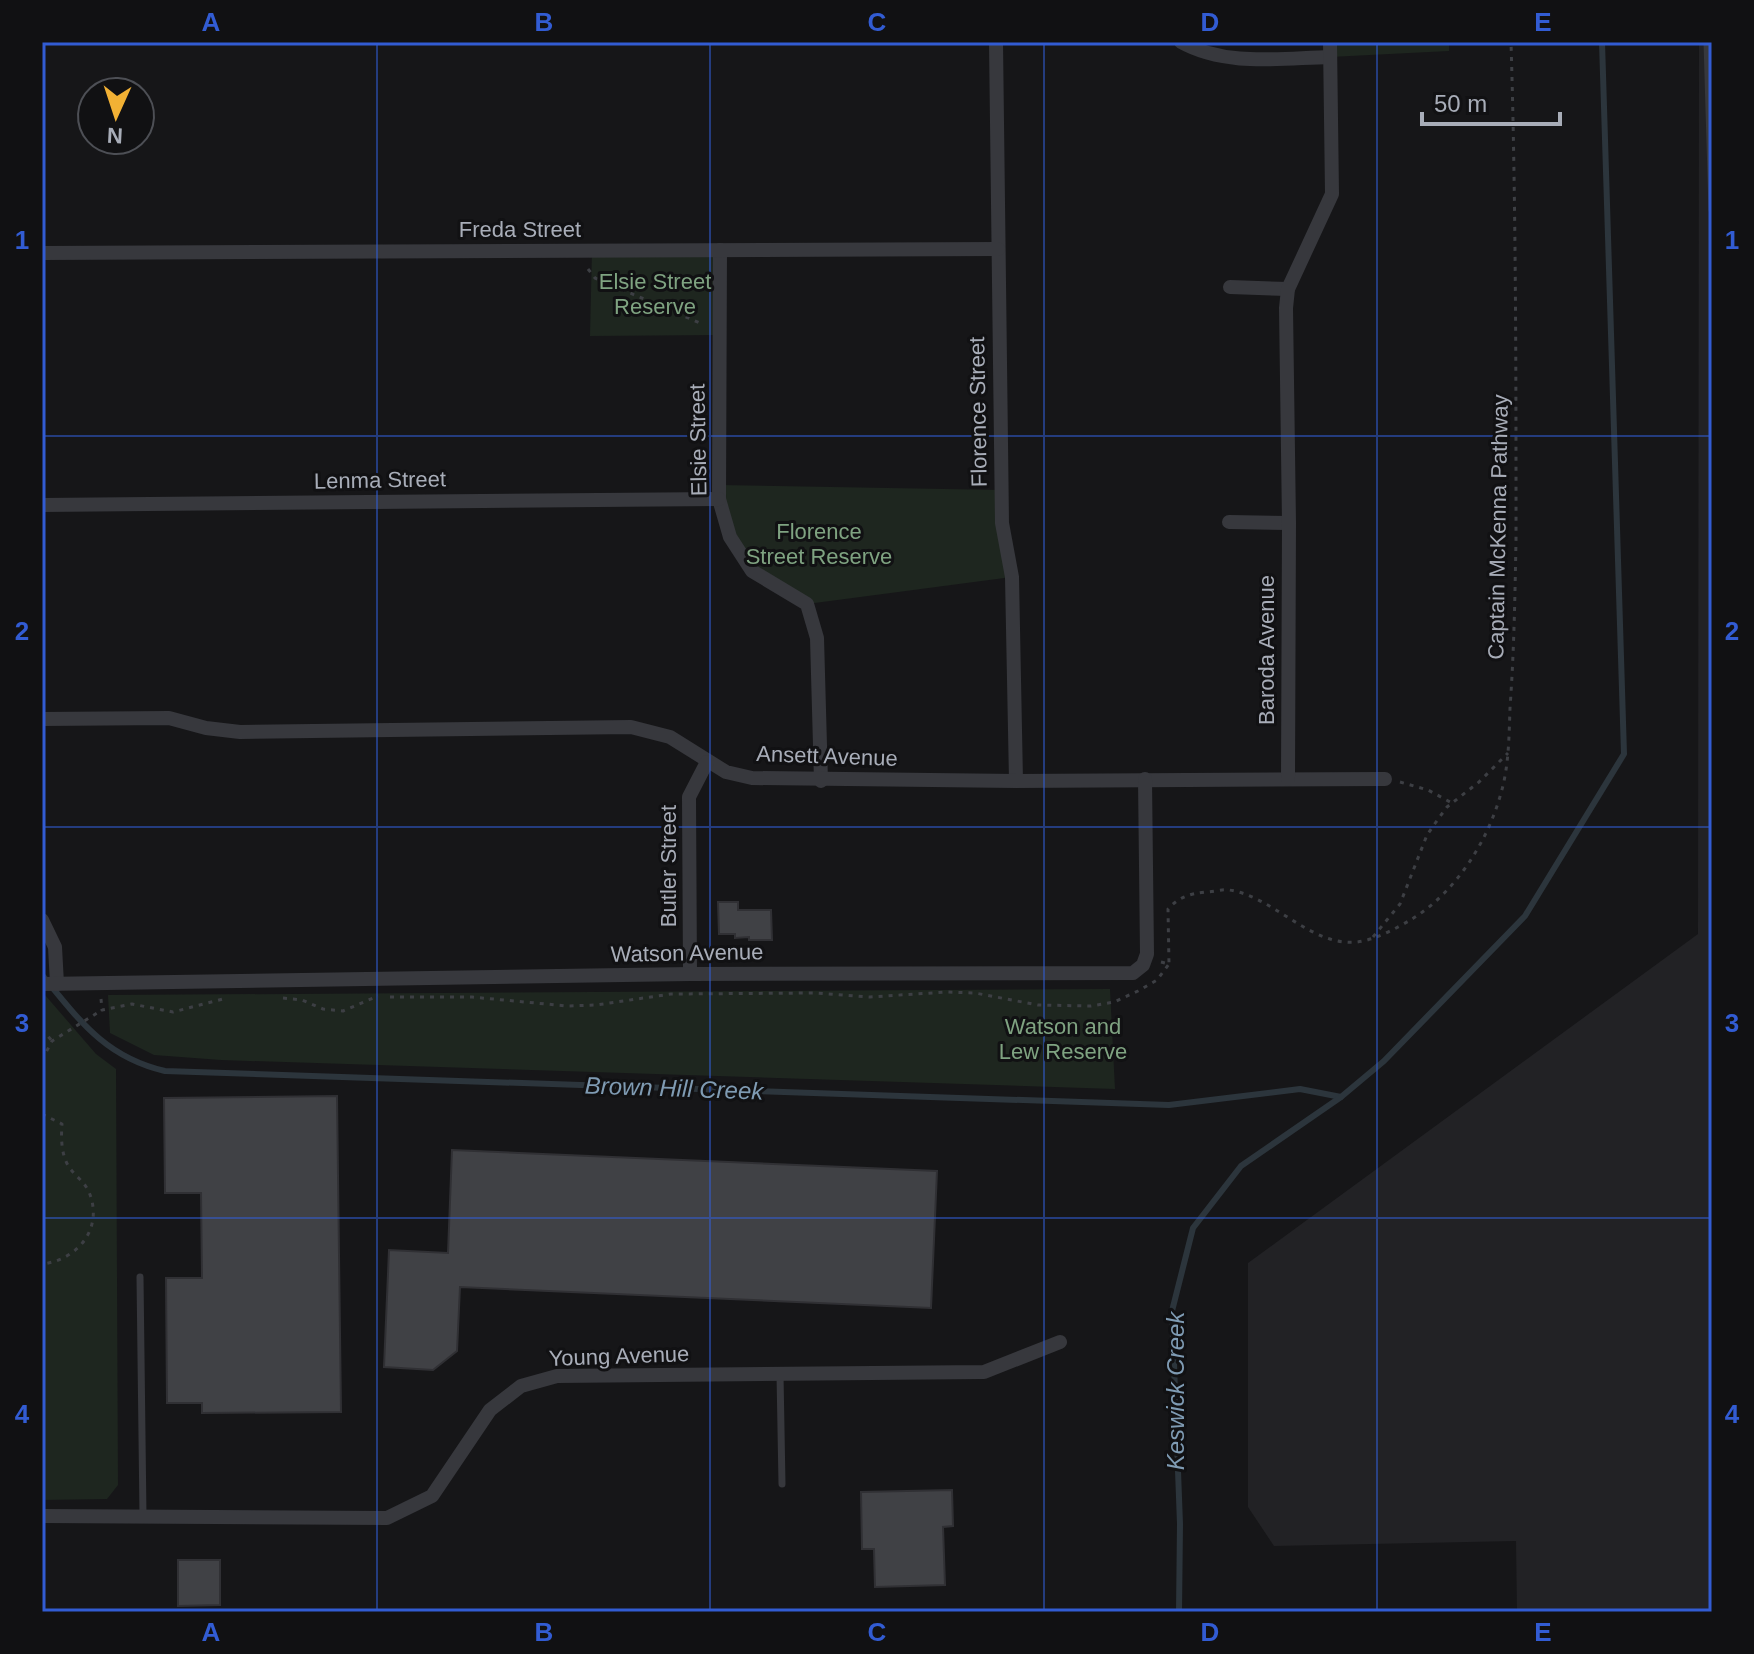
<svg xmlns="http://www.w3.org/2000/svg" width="1754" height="1654" viewBox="0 0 1754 1654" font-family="Arial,sans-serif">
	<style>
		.built { fill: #222225 }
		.green { fill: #1e261f }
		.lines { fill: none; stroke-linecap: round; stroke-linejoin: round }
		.stream { stroke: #2c353c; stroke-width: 6 }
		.building { fill: #404145; stroke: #303034; stroke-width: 2 }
		.path { stroke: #3d3f44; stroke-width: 3; stroke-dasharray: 4 6; stroke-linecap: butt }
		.lane { stroke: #37383d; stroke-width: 7 }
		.street { stroke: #37383d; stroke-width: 14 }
		.grid { fill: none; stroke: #325cd3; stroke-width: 2; stroke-opacity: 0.55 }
		.labels { text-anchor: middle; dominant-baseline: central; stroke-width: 6; stroke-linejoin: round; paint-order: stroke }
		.street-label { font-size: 22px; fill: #a8adb8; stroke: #111113 }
		.park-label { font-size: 22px; fill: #7fa381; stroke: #111113 }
		.water-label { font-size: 24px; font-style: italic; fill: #7f9bb3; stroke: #111113 }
		.neatline { fill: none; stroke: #325cd3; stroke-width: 3 }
		.grid-label { font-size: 26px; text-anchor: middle; font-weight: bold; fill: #325cd3 }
	</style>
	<rect width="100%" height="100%" fill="#161618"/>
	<!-- built -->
	<path class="built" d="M1699,42H1712V1612H1517L1516,1541L1274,1546L1248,1507V1263L1698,934Z"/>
	<!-- green -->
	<g class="green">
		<path d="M1330,42H1449V51L1330,57Z"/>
		<path d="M592,250H720V335L590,336Z"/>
		<path d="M719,485L1001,490L1012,577L807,604L752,571L730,537Z"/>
		<path d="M1110,989L1115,1089L221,1060L154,1055L110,1033L108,995Z"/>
		<path d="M45,995L96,1054L116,1069L118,1485L107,1499L42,1500V998Z"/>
	</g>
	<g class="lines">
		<!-- stream -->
		<g class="stream">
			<path d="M42,975C79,1020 105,1057 165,1071L1169,1105L1300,1089L1341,1097"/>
			<path d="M1179,1612L1180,1524L1172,1311L1193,1228L1241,1166L1341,1097L1384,1061L1525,916L1624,754L1602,42"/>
		</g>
	</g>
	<!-- building -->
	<g class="building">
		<path d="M718,902H738V910H771L772,940H749V937L735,938V934H719Z"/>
		<path d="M337,1096L341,1412L202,1413V1403H167L166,1278H202L201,1193H165L164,1098Z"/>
		<path d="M452,1150L937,1171L931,1308L460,1287L457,1351L433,1370L384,1367L389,1250L448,1253Z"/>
		<path d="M952,1490L953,1526L943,1527L945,1585L875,1587L874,1549H862L861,1492Z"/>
		<path d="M178,1560H220V1605L178,1606Z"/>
	</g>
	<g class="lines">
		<!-- path -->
		<g class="path">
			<path d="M588,269L595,278L700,323"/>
			<path d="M1400,782L1428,790L1452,803"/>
			<path d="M1373,937L1400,904L1427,835L1436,822L1447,807L1479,782L1508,753"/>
			<path d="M1161,962L1169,964L1168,909C1179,897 1189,894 1205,892C1213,892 1222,889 1229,890C1273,896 1311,947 1357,942C1375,940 1397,928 1412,919C1456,892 1488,841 1501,793C1509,766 1509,736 1510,708C1514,652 1515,596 1516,539C1516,373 1516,208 1511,42"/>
			<path d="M390,997H472L567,1006L596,1005L671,994L815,993L870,997L946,992L975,993L1038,1005L1091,1006L1114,1002L1138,991L1157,980L1169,964"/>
			<path d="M283,998L302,1000L323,1009L343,1011L378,996"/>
			<path d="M101,999L102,1010L132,1004L173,1012L223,999"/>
			<path d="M42,1029L52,1041"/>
			<path d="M42,1060L52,1041L102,1010"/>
			<path d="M42,1114L62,1124C61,1137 61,1155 69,1167C75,1176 84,1181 89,1192C104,1228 78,1260 42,1264"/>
		</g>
		<!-- lane -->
		<g class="lane">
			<path d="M1707,42L1712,210"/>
			<path d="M140,1277L143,1516"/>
			<path d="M780,1374L782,1484"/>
		</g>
		<!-- street -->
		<g class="street">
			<path d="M996,42L1002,523L1012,577L1016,781"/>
			<path d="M1181,42C1226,67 1281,58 1330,57"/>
			<path d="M720,250L719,499L730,537L752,571L807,604L817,638L821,781"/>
			<path d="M42,253L998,249"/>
			<path d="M1230,287L1288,289"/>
			<path d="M42,505L719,499"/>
			<path d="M1229,522L1289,523"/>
			<path d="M42,719L169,718L206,728L240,732L631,727L670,737L726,772L752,778L1016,781L1385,779"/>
			<path d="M1288,779L1289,523L1286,308L1288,289L1332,194L1330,42"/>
			<path d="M42,920L55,947L57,984"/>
			<path d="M690,974L689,797L707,762"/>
			<path d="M42,984L690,974L1133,973L1143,965L1147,954L1145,779"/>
			<path d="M42,1516L387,1518L432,1496L490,1410L521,1386L557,1376L984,1372L1060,1342"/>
		</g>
	</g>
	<!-- grid -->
	<path class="grid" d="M377,42V1612M710,42V1612M1044,42V1612M1377,42V1612M42,436H1712M42,827H1712M42,1218H1712"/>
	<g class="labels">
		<!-- street labels -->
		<g class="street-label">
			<text x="520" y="229">Freda Street</text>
			<text transform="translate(978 412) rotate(-91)">Florence Street</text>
			<text transform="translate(698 440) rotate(-91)">Elsie Street</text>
			<text transform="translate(380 480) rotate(-1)">Lenma Street</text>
			<text transform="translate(1498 527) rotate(-89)">Captain McKenna Pathway</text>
			<text transform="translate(1266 650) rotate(-90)">Baroda Avenue</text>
			<text transform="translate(827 756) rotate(2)">Ansett Avenue</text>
			<text transform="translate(668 866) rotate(-90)">Butler Street</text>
			<text transform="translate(687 953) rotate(-1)">Watson Avenue</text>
			<text transform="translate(619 1356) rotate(-2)">Young Avenue</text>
		</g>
		<!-- park labels -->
		<g class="park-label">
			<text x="655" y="281">Elsie Street<tspan x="655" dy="25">Reserve</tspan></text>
			<text x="819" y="531">Florence<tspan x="819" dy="25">Street Reserve</tspan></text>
			<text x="1063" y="1026">Watson and<tspan x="1063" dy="25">Lew Reserve</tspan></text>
		</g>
		<!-- water labels -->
		<g class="water-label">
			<text transform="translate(674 1088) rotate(2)">Brown Hill Creek</text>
			<text transform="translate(1175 1391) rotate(-90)">Keswick Creek</text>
		</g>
	</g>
	<!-- border -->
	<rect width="1754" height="1654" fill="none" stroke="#111113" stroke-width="88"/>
	<!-- north arrow -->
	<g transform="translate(116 116) rotate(183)"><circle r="38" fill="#111113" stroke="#4d4f55" stroke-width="2"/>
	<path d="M0-6L14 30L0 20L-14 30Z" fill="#f2b134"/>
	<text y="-12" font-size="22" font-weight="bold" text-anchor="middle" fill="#a8adb8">N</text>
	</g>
	<!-- scale -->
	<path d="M1422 112v12h138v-12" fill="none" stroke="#a8adb8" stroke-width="4"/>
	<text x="1434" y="112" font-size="24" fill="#a8adb8" stroke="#111113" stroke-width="6" paint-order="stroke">50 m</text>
	<rect x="44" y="44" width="1666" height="1566" class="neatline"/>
	<g class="grid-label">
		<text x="211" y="31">A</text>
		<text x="544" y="31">B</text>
		<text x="877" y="31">C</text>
		<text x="1210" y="31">D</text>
		<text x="1543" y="31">E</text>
		<text x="22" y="249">1</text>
		<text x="1732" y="249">1</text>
		<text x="22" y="640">2</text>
		<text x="1732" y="640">2</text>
		<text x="22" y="1032">3</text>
		<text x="1732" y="1032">3</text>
		<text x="22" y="1423">4</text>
		<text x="1732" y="1423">4</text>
		<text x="211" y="1641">A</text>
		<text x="544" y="1641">B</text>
		<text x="877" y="1641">C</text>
		<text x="1210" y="1641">D</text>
		<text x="1543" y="1641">E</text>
	</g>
</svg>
